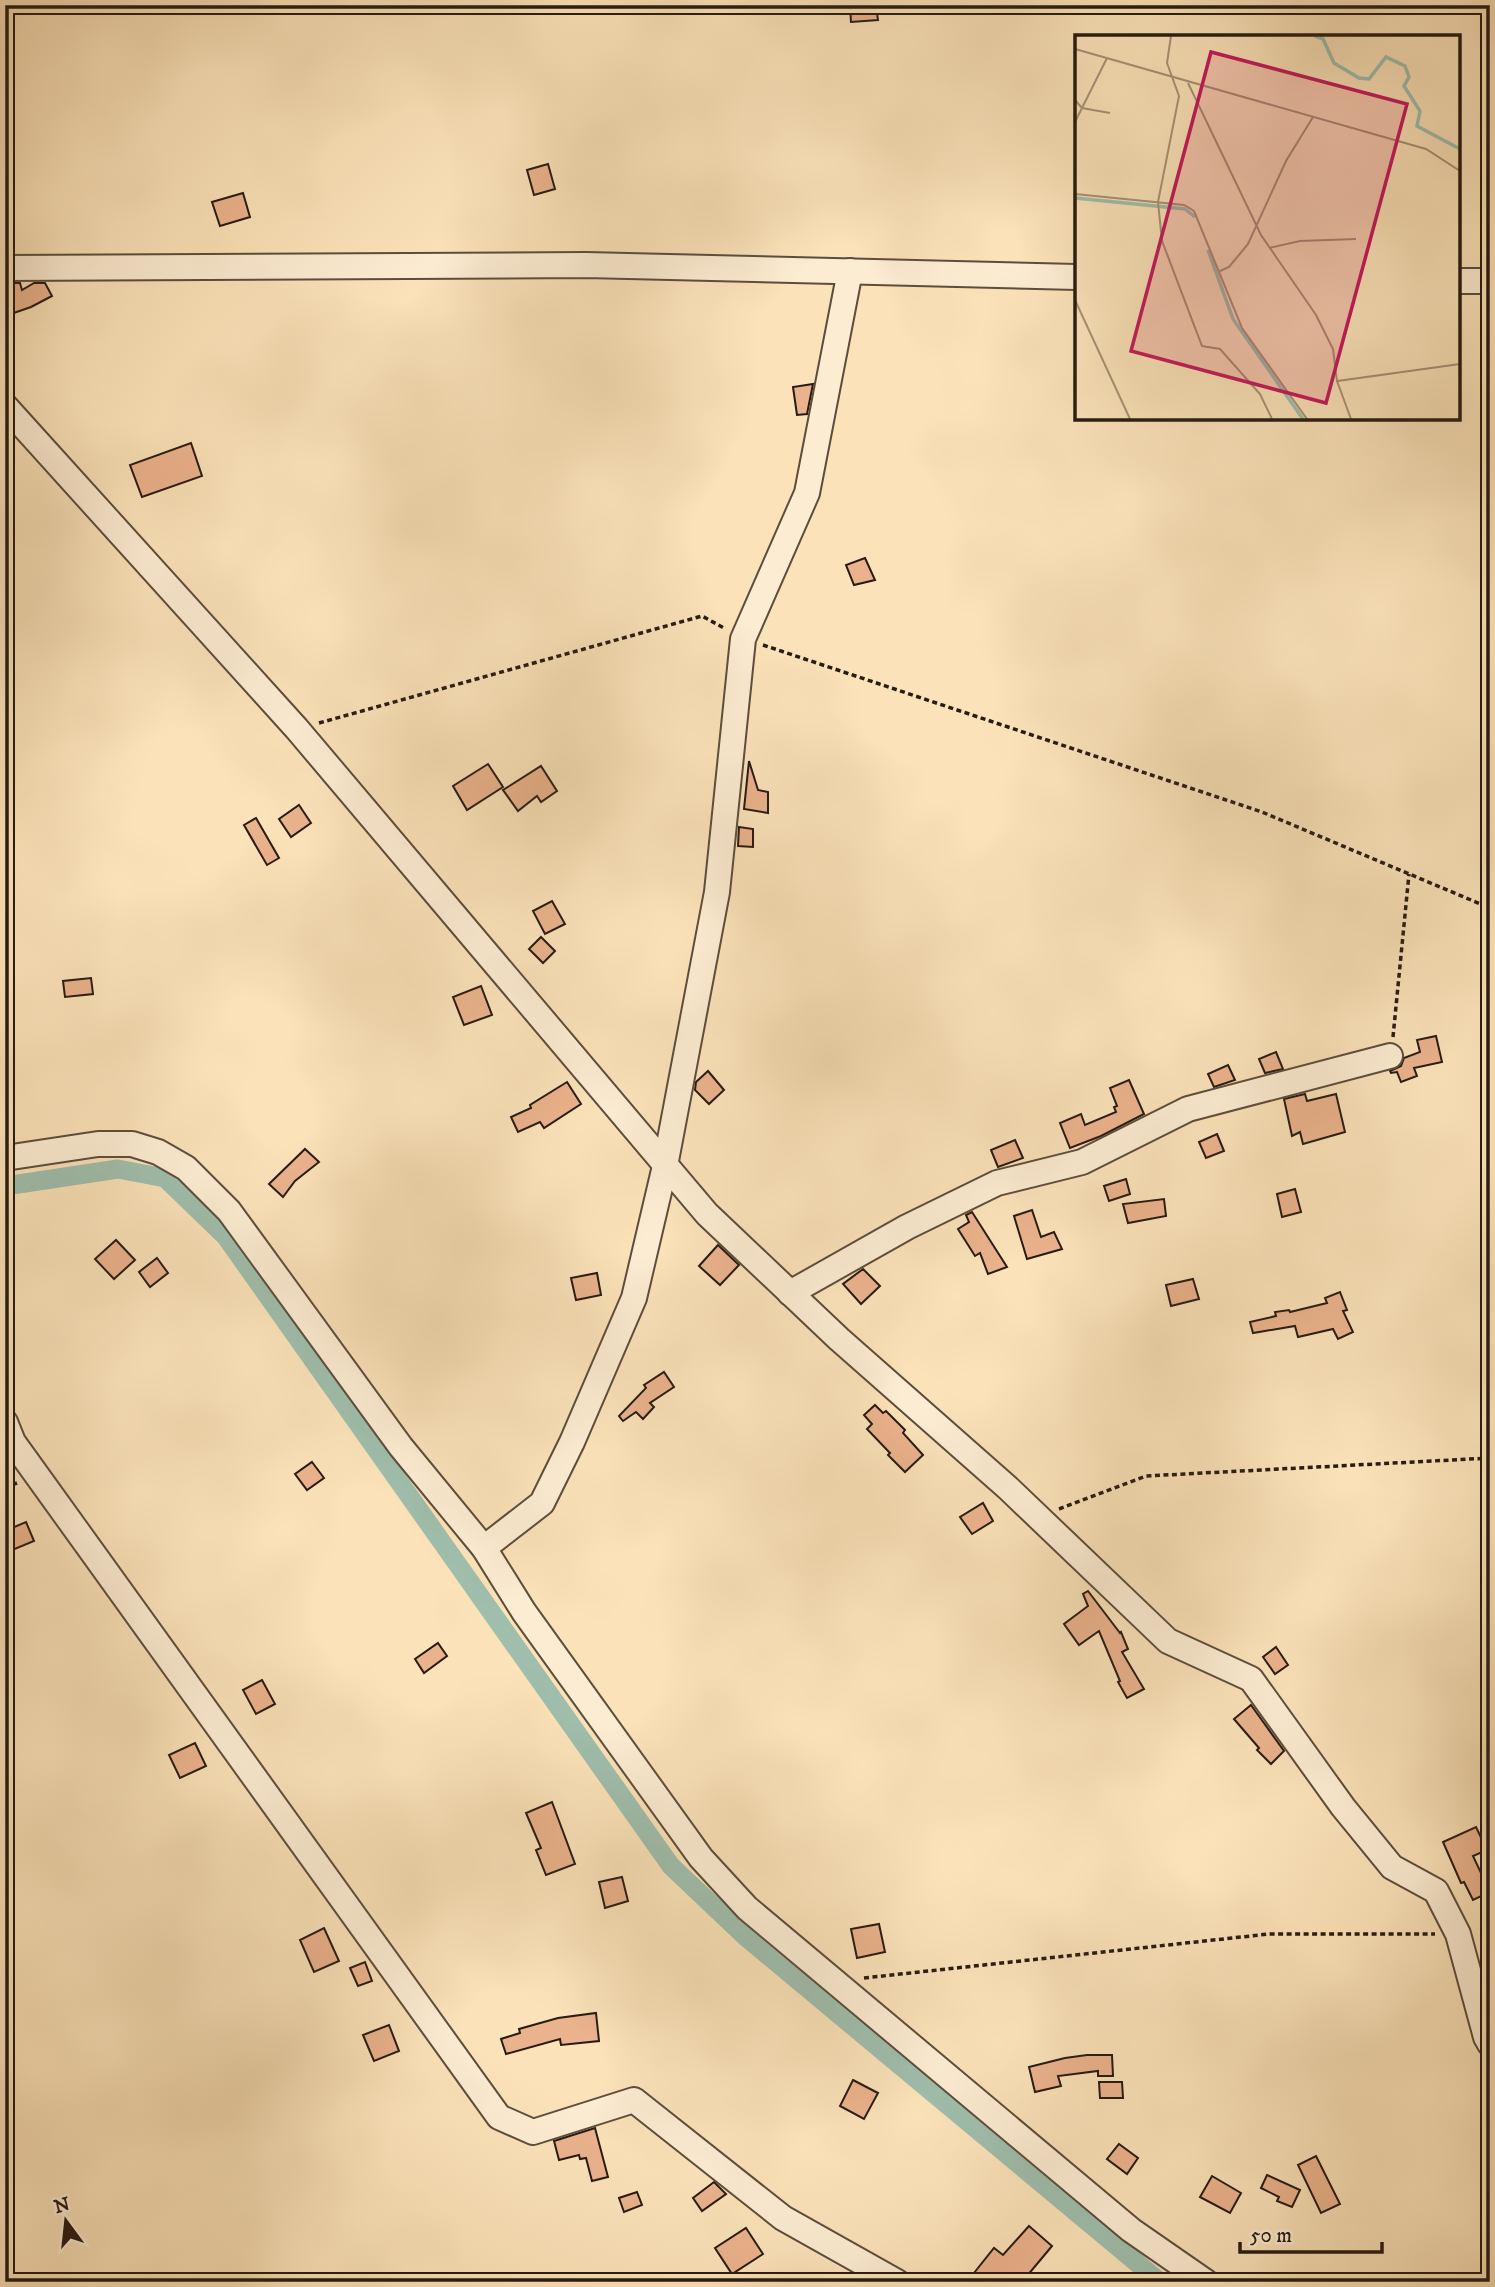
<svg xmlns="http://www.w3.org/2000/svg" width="1495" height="2287" viewBox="0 0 1495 2287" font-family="'IM FELL DW Pica',serif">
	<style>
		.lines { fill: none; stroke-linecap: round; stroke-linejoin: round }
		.canal { stroke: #9fbeac; stroke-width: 19 }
		.building { fill: #ebb38d; stroke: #271b12; stroke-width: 2 }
		.minor-casing { stroke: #5c4d3c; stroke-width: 28 }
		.path { stroke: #271b12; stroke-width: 3.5; stroke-dasharray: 5 3.5; stroke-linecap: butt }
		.minor { stroke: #fcecd2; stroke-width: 24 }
		.inset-river { fill: none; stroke: #9fbeac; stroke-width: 3.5 }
		.inset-road { fill: none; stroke: #a69276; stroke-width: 2 }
		.view { fill: #c2185b; fill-opacity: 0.15; stroke: #c2185b; stroke-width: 3.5 }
		.inset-edge { fill: none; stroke: #271b12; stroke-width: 3.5 }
	</style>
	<rect width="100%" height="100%" fill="#fbe2b9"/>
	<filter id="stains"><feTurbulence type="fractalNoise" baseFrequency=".00286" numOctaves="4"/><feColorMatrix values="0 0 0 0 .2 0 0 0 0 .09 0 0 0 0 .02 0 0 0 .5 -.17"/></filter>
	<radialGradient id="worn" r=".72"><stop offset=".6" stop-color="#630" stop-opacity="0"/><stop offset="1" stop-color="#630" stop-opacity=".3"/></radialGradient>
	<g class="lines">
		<!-- canal -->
		<path class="canal" d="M5,1186L118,1169L165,1178L226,1237L671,1866L747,1938L1160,2282"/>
	</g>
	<!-- building -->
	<g class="building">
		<path d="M850,5H876L878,20L851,22Z"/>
		<path d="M548,164L555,189L534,195L527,170Z"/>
		<path d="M243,193L250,217L220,226L212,202Z"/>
		<path d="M5,283H20L22,290L34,283H45L52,296L31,307L5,316Z"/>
		<path d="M813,384L807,414L797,415L793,387Z"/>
		<path d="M191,443L202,476L142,497L130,465Z"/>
		<path d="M865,558L875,580L854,585L846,565Z"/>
		<path d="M749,761L758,790L768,792V813L744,809Z"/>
		<path d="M488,764L503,787L467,810L453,786Z"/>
		<path d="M541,766L557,791L541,802L537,796L518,811L503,790Z"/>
		<path d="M299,805L311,823L291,837L279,819Z"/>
		<path d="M256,818L279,858L267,865L244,825Z"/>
		<path d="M739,827L753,829V847L738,846Z"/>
		<path d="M552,901L565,924L545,934L533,911Z"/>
		<path d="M541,937L555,951L543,963L529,949Z"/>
		<path d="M91,978L93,994L65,997L63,981Z"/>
		<path d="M481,986L492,1015L464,1025L453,997Z"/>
		<path d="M1436,1036L1442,1062L1414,1068L1417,1076L1401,1082L1397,1072L1391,1073L1390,1071L1401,1066L1404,1058L1420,1052L1417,1040Z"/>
		<path d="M1276,1052L1283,1069L1265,1073L1259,1059Z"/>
		<path d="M1228,1065L1235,1080L1214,1087L1208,1074Z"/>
		<path d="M708,1071L724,1090L709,1104L695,1090L696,1082Z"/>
		<path d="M1129,1080L1144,1114L1101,1136L1070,1148L1060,1123L1081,1114L1085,1125L1116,1112L1114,1107L1117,1106L1110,1088Z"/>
		<path d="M567,1082L581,1104L544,1128L540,1122L518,1132L511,1117L531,1108L530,1105Z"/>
		<path d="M1305,1094L1307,1101L1336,1094L1345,1132L1303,1144L1300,1132L1292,1136L1284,1099Z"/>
		<path d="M1217,1134L1224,1151L1206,1158L1199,1142Z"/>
		<path d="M1015,1140L1023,1158L998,1167L991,1150Z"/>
		<path d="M305,1149L319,1162L295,1181L283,1197L269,1184Z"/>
		<path d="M1126,1179L1130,1194L1109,1201L1104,1186Z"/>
		<path d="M1295,1189L1301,1212L1282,1217L1277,1194Z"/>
		<path d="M1164,1199L1166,1216L1128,1223L1123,1204Z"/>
		<path d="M1032,1210L1041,1237L1054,1232L1062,1249L1027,1259L1014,1216Z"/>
		<path d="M972,1212L1007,1267L988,1274L980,1253L975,1256L958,1229L969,1222L966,1215Z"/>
		<path d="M116,1240L135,1260L114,1279L95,1259Z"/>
		<path d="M718,1245L739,1265L720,1285L699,1266Z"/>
		<path d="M157,1258L168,1273L150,1287L139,1272Z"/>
		<path d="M863,1269L880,1286L861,1304L843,1284Z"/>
		<path d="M597,1273L601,1295L576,1300L571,1278Z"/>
		<path d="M1193,1279L1199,1299L1171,1306L1166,1285Z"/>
		<path d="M1340,1292L1347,1310L1343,1311L1353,1332L1338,1339L1333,1329L1298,1337L1295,1326L1253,1333L1250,1322L1276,1316L1275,1312L1289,1310L1290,1312L1327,1303L1325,1298Z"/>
		<path d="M664,1372L674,1387L650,1403L654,1407L643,1419L636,1412L623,1421L619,1416L646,1388L644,1385Z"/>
		<path d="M875,1405L883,1413L886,1411L905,1430L903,1433L923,1455L905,1472L888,1455L890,1453L867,1429L872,1424L864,1415Z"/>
		<path d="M312,1462L324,1478L307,1490L295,1474Z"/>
		<path d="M983,1503L993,1521L972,1534L960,1517Z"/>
		<path d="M26,1522L34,1541L5,1553V1531Z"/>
		<path d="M1088,1591L1120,1633L1121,1632L1128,1649L1122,1652L1144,1689L1127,1698L1118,1682L1120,1681L1099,1631L1079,1645L1064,1624L1088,1606L1083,1594Z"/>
		<path d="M438,1643L447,1656L424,1673L415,1659Z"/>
		<path d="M1276,1647L1288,1665L1275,1674L1263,1657Z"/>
		<path d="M262,1680L275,1704L256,1714L243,1690Z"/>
		<path d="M1251,1705L1284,1751L1271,1764L1257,1750L1259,1748L1234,1719Z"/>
		<path d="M195,1743L206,1766L180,1778L169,1755Z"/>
		<path d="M552,1802L575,1864L546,1875L536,1850L541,1848L526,1813Z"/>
		<path d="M1476,1827L1487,1850L1473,1856L1490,1892L1473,1900L1464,1882L1461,1883L1443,1842Z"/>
		<path d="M622,1877L628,1901L605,1908L599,1882Z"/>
		<path d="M879,1924L885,1952L857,1958L851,1929Z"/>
		<path d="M324,1928L339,1961L314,1972L300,1940Z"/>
		<path d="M365,1962L372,1981L358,1986L350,1968Z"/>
		<path d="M596,2013L599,2041L561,2045L560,2039L506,2054L501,2039L520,2033L519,2029L558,2018Z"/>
		<path d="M389,2025L399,2051L374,2061L363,2035Z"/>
		<path d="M1087,2055H1112L1113,2076H1098V2071L1058,2076L1061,2086L1035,2092L1029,2067L1065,2058Z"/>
		<path d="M853,2080L878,2093L864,2119L840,2106Z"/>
		<path d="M1099,2082H1122L1123,2098H1100Z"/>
		<path d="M595,2128L608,2177L592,2181L586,2158L580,2159L579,2155L559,2160L554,2141Z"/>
		<path d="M1119,2144L1138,2158L1127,2174L1107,2159Z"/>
		<path d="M1316,2156L1340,2204L1321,2213L1298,2165Z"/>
		<path d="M1267,2175L1300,2190L1292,2207L1277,2201L1279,2197L1261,2188Z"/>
		<path d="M1212,2176L1241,2193L1230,2213L1200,2197Z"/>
		<path d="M714,2182L726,2194L702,2211L693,2198Z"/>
		<path d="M637,2192L642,2205L624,2212L619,2198Z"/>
		<path d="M1029,2226L1052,2246L1022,2282H985L974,2273L994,2248L1003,2255Z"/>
		<path d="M746,2228L763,2254L732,2274L715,2248Z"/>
	</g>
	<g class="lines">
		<defs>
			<g id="minor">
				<path d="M5,268L586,265L1077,277"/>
				<path d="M1458,281H1490"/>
				<path d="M5,406L297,729L707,1214L839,1339L1008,1488L1168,1641L1251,1679L1343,1807L1392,1867L1436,1891L1458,1934L1486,2037L1490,2044"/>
				<path d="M5,1158L98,1144H132L158,1152L186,1168L229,1211L401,1447L484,1548L524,1612L701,1858L747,1908L1131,2230L1206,2282"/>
				<path d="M790,1293L907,1227L997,1183L1082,1162L1188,1109L1390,1056"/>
				<path d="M5,1422L13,1442L499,2117L533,2132L634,2100L783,2218L897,2282"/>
				<path d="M484,1548L542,1503L572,1442L634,1298L665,1166L717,892L743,639L807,493L850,271"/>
			</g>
		</defs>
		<!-- minor casing -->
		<use href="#minor" class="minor-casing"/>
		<!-- path -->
		<g class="path">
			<path d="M763,645L1262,812L1490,908"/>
			<path d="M319,723L702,616L724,628"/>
			<path d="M1393,1037L1409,874"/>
			<path d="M5,1487L17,1483"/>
			<path d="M1059,1509L1146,1476L1490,1458"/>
			<path d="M864,1978L1269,1934H1435"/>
		</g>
		<!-- minor -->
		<use href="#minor" class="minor"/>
	</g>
	<!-- overview -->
	<g transform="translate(1075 35)">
		<rect width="385" height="385" fill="#fbe2b9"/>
		<path class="inset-river" d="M240,1L248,4L259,28L284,43L294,44L311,22L330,31L334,42L329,51L345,76L342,91L385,114M0,163L110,174L120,182M133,215L158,284L228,384"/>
		<path class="inset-road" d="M96,1L92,28L104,61L83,167L87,206L127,311L145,314L185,359L197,384M0,14L351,114L385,136M113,48L186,200L241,280L258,314L262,346L385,329M0,65L7,73L35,78M0,87L32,23M0,159L109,170L119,176L167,293L232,384M194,213L225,206L281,204M145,236L154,232L173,209L211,126L238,82M0,265L55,384M262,346L276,384"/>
		<path class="view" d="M136,17L332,69L251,368L56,316Z"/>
		<rect width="385" height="385" class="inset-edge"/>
	</g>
	<!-- margin -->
	<rect width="1495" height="2287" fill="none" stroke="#fbe2b9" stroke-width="28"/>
	<rect x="7" y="7" width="1481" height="2273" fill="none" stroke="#271b12" stroke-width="3.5"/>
	<rect x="14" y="14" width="1467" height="2259" fill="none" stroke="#271b12" stroke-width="2"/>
	<!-- north arrow -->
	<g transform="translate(66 2221) rotate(345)" stroke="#fcecd2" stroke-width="5" paint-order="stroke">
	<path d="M0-5L12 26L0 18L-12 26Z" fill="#271b12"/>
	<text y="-10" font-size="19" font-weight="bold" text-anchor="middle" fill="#271b12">N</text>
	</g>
	<!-- scale -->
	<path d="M1240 2242v10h142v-10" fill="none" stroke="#271b12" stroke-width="3.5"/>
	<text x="1250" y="2242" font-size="21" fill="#271b12" stroke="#fcecd2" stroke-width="5" paint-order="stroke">50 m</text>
	<rect width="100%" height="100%" filter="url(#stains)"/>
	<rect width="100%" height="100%" fill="url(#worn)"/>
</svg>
